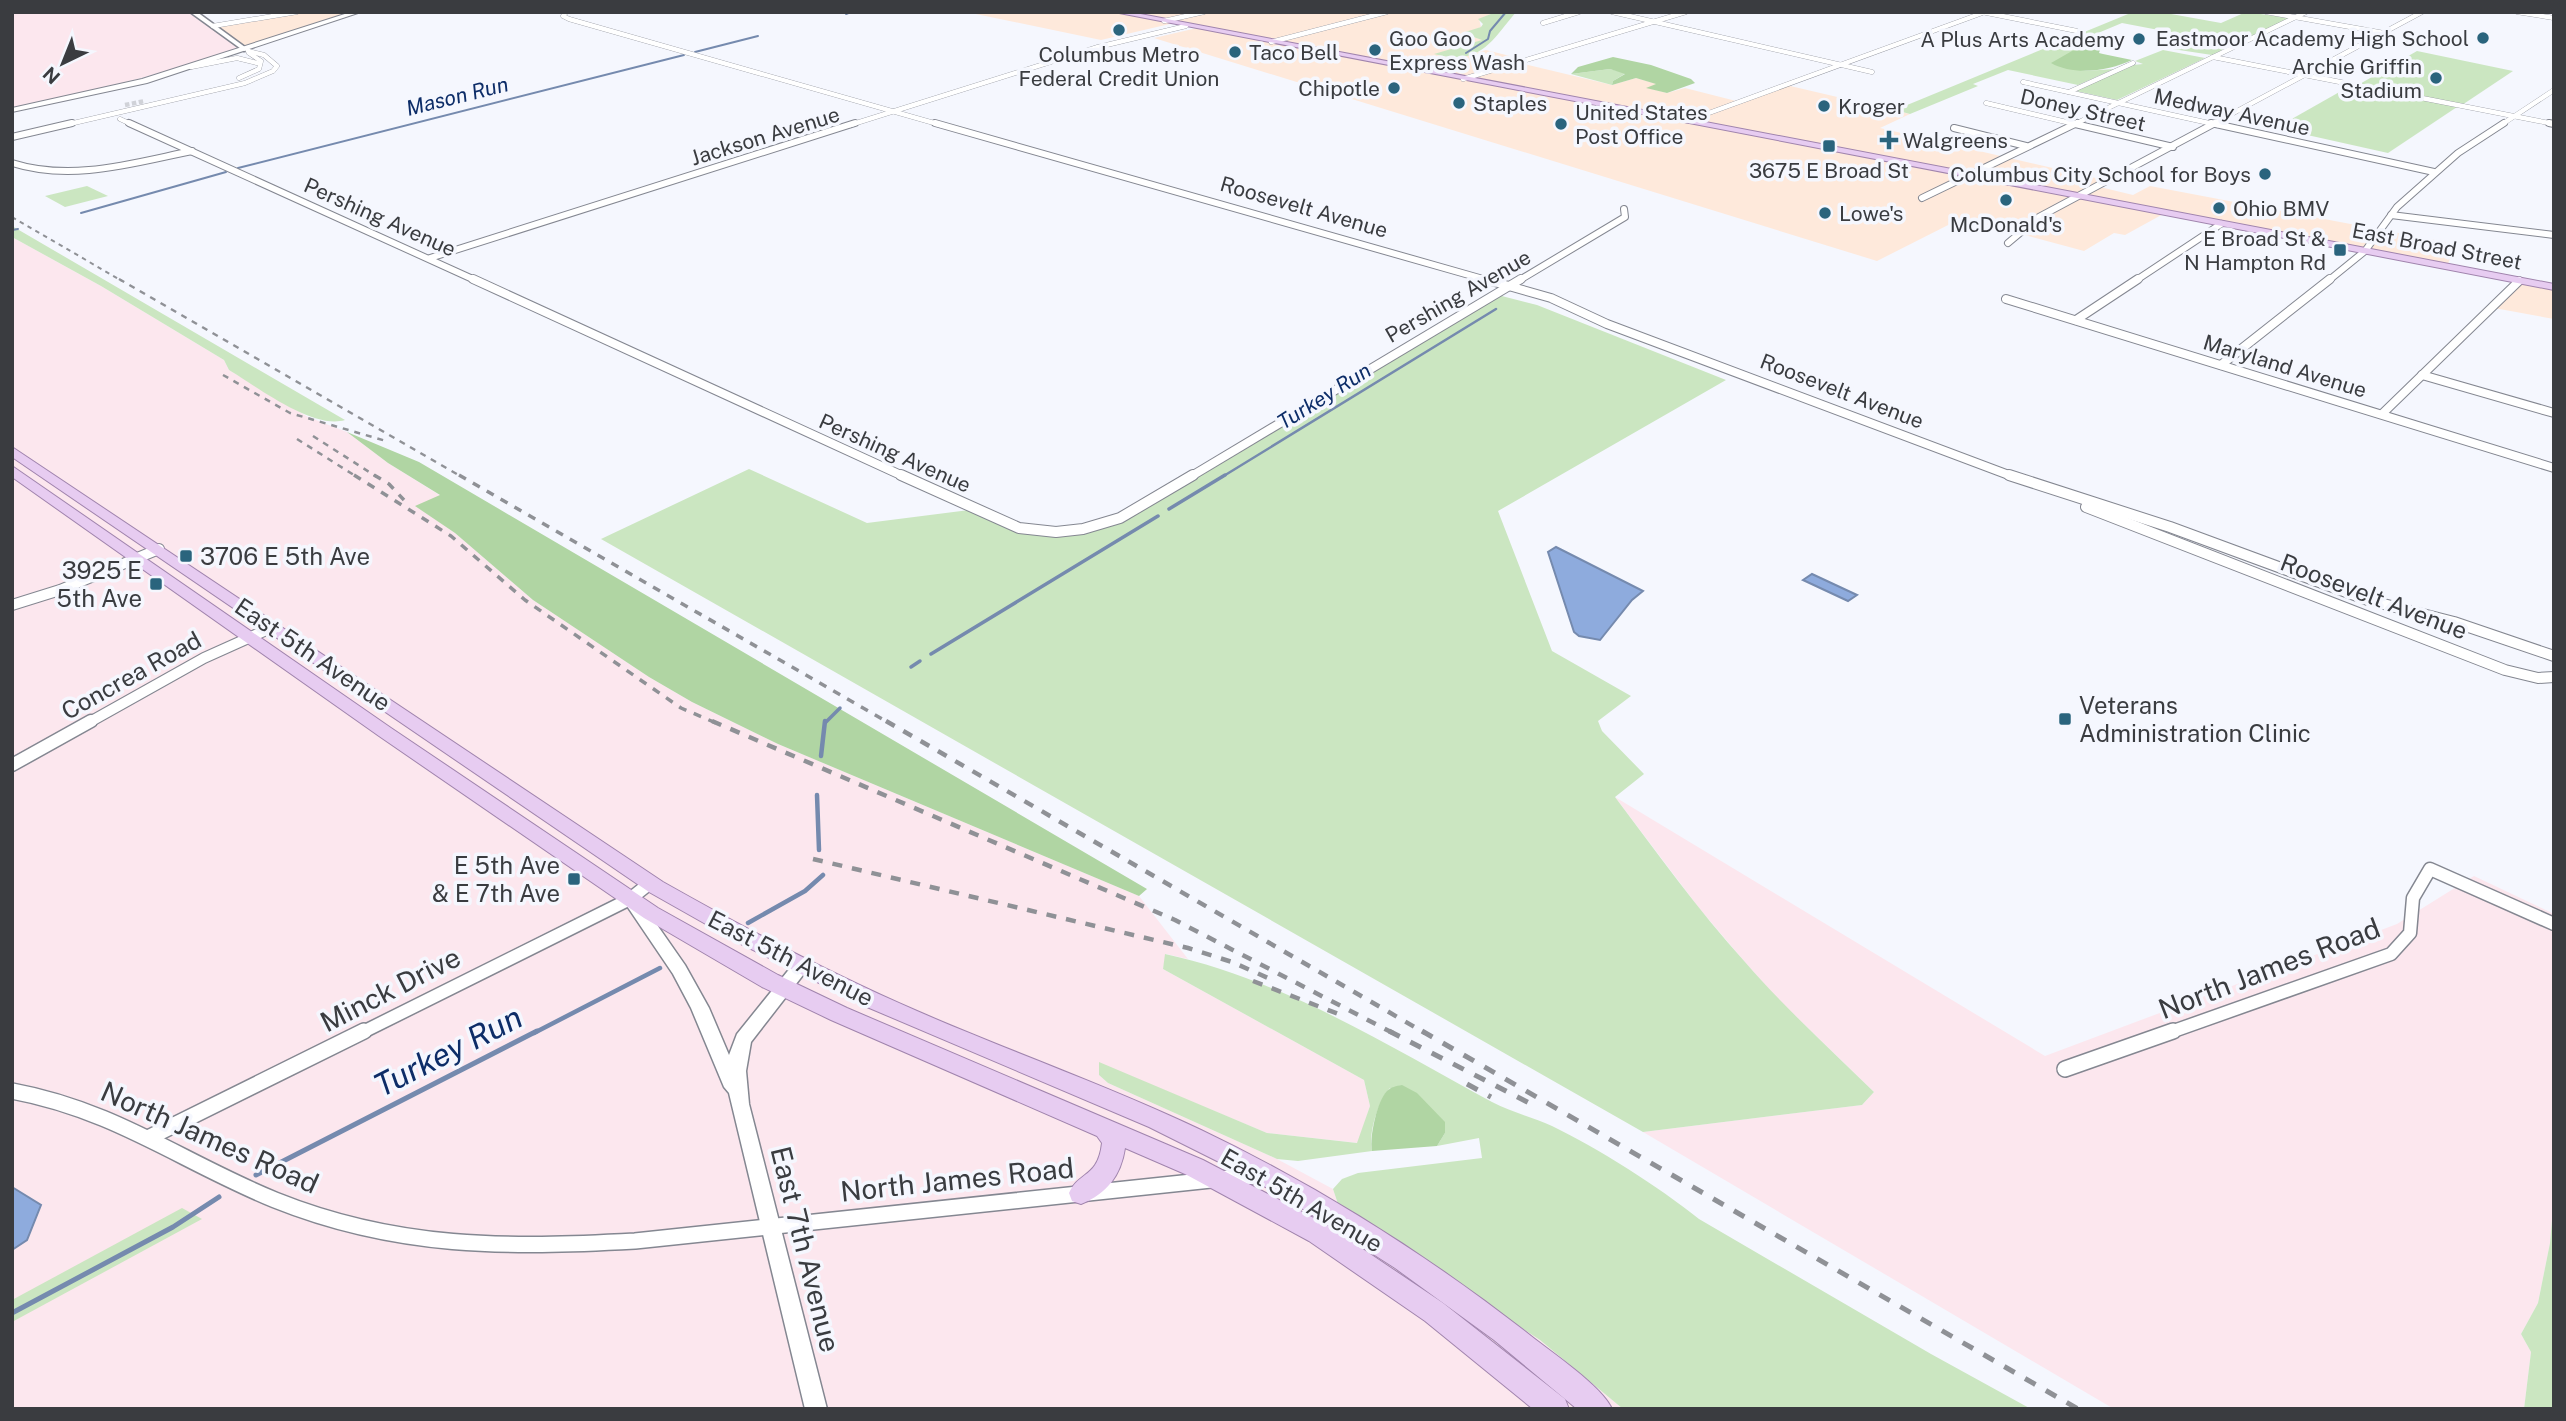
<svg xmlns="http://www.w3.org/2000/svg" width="2566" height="1421" viewBox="0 0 2566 1421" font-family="'Public Sans',sans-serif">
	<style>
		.commercial { fill: #fee9db }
		.industrial { fill: #fce7ee }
		.green { fill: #cbe6c1 }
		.forest { fill: #b0d5a3 }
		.water { fill: #8eabdd; stroke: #758aae; stroke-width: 2 }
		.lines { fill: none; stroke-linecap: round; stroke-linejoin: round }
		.stream-far4 { stroke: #758aae; stroke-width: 2 }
		.stream-far3 { stroke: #758aae; stroke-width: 2.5 }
		.stream-far2 { stroke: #758aae; stroke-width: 3.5 }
		.stream-far1 { stroke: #758aae; stroke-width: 4.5 }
		.stream { stroke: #758aae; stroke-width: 5 }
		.minor-tunnel { stroke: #d0d2d8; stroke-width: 4.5; stroke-dasharray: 4.5 2.5; stroke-linecap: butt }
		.minor-far5-casing { stroke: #848791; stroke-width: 5 }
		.minor-far4-casing { stroke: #848791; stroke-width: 8 }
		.minor-far3-casing { stroke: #848791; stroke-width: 10 }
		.minor-far2-casing { stroke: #848791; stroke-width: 12 }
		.minor-far1-casing { stroke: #848791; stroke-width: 15 }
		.minor-casing { stroke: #848791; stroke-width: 18 }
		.tertiary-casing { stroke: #848791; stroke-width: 3 }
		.secondary-casing { stroke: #848791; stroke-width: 2 }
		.primary-casing { stroke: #a084ad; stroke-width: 2 }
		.minor-far5 { stroke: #fff; stroke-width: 4.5 }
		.minor-far4 { stroke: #fff; stroke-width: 6 }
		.minor-far3 { stroke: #fff; stroke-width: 8 }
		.minor-far2 { stroke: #fff; stroke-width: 10 }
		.minor-far1 { stroke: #fff; stroke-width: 12 }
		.minor { stroke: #fff; stroke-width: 15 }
		.tertiary { fill: #fff; fill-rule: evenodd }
		.secondary { fill: #fff; fill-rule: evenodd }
		.primary { fill: #e7ccf1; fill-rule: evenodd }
		.rail-far4 { stroke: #8f9196; stroke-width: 2; stroke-dasharray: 4.5 4.5; stroke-linecap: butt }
		.rail-far3 { stroke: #8f9196; stroke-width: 2.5; stroke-dasharray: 6 6; stroke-linecap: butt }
		.rail-far2 { stroke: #8f9196; stroke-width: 3.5; stroke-dasharray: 8 8; stroke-linecap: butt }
		.rail-far1 { stroke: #8f9196; stroke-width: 4.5; stroke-dasharray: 10 10; stroke-linecap: butt }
		.rail { stroke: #8f9196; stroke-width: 5; stroke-dasharray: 12 12; stroke-linecap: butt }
		.poi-dot { fill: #2a647d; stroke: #f5f7fe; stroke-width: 2.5 }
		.labels { text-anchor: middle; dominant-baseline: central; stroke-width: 7; stroke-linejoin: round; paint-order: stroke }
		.far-poi-label { font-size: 21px; fill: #3a3c40; stroke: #f5f7fe; text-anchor: start }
		.far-water-label { font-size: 21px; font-style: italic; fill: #0d2d68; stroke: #f5f7fe }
		.far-street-label { font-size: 21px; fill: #3a3c40; stroke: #f5f7fe }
		.poi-label { font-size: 24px; fill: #3a3c40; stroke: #f5f7fe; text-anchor: start }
		.street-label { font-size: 24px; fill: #3a3c40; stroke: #f5f7fe }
		.near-street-label { font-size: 28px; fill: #3a3c40; stroke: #f5f7fe }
		.near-water-label { font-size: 32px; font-style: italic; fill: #0d2d68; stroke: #f5f7fe }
	</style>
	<rect width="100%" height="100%" fill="#f5f7fe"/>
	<!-- commercial -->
	<g class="commercial">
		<path d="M303,12H358L247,49L215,27Z"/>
		<path d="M966,12H1496L1479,19L1481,27L1464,34L1483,40L1436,54L1453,59L1486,50L1526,60L1520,63L1612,85L1636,78L1657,84L1648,88L1667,93L1685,88L1740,102L1786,85L1910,114L1880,128L2109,181L2100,187L2133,195L2150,186L2456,244L2447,266L2165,213L2125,235L2114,233L2084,251L1962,218L1877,261L1154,38L1197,28L1174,23L1101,40Z"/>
		<path d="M2519,280L2554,287V319L2494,308Z"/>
	</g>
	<!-- industrial -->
	<g class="industrial">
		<path d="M12,12H192L247,49L86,93L12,108Z"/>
		<path d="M12,237L101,286L224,360L229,370L308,417L347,432L388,463L441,496L416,506L455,533L533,600L649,677L692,702L778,744L1139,896L1188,959L1166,954L1163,969L1364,1080L1370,1106L1358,1143L1267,1133L1099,1063V1075L1108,1083L1277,1159L1333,1189L1339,1207L1540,1340L1623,1409H12Z"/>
		<path d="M1615,797L2045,1056L2397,924L2474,876L2554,914V1198L2550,1243L2538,1303L2521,1334L2531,1352L2524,1409H2114L1643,1132L1862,1105L1874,1092L1776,997L1744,961L1699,908Z"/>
	</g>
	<!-- green -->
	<g class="green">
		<path d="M1496,12H1516C1490,43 1480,66 1434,54L1482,40L1462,33L1481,27L1483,24L1478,19Z"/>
		<path d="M2133,12H2160L2221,23L2246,12L2289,18L2212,55L2166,48L2190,36L2122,23L2074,43L2092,48H2082L2068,67L2085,71L2114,69L2078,85L2008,70L1973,84L1978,86L1910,114L1895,110Z"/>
		<path d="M2163,50L2205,58L2117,100L2076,91L2133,65L2143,64L2135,61Z"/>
		<path d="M2417,51L2513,71L2462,105L2358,85Z"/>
		<path d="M1610,69L1626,73L1613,81L1612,85L1571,74Z"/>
		<path d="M2350,86L2457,107L2388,153L2276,128Z"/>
		<path d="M87,186L108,196L65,207L45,196Z"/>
		<path d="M12,226L345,420C313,430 256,386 229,370L224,360L101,286L12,237Z"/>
		<path d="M1494,294L1537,305L1726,380L1498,511L1552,651L1631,696L1598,721L1602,731L1644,774L1615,797C1657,853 1698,910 1745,962C1785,1008 1830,1049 1874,1092L1862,1105L1643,1132L601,539L749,469L867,523L977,509L1033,531L1110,522Z"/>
		<path d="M1165,954C1284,980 1387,1045 1492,1102C1511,1112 1532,1117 1552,1126C1599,1149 1658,1186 1699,1219L1931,1354L2031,1409H1623L1540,1340L1339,1207L1333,1189L1342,1179L1358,1173L1482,1158L1479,1138L1437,1146L1445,1133L1390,1088C1378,1102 1368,1133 1372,1151L1298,1161L1277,1159L1108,1083L1099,1075V1062L1267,1133L1357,1143L1370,1106L1364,1080L1163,969Z"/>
		<path d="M2554,1198V1409H2524L2531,1352L2521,1334L2538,1303L2550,1243Z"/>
		<path d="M182,1208L202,1219L12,1322V1300Z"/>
	</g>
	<!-- forest -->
	<g class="forest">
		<path d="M2092,48L2100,50L2099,53L2103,54L2132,60C2109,71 2074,76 2051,63L2072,51Z"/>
		<path d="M1613,57L1651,65L1691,79L1695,83L1667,93L1646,88L1656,84L1636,78L1612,85L1613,81L1625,74L1610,69L1571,74L1578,67Z"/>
		<path d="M347,432L419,462L1147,889L1139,896L778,744L692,702L649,677L533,600L455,533L415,506L440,495L388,463Z"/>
		<path d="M1402,1085L1417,1093L1445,1122V1133L1437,1146L1372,1151C1369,1138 1377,1101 1387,1091C1391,1087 1396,1086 1402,1085Z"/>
	</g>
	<!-- water -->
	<g class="water">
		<path d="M1556,547L1643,591L1632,600L1600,640L1579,636L1574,632L1548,552Z"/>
		<path d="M1812,574L1857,595L1848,601L1803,580Z"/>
		<path d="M12,1187L41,1205L27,1240L12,1250Z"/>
	</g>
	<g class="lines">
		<!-- stream-far4 -->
		<g class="stream-far4">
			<path d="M846,14L851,12"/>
			<path d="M695,52L758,36"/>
			<path d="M1466,53L1488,39L1490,31L1506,12"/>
			<path d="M238,168L684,55"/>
			<path d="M81,213L226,172"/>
			<path d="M12,230L18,229"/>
		</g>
		<!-- stream-far3 -->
		<path class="stream-far3" d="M1222,477L1496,309"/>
		<!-- stream-far2 -->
		<g class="stream-far2">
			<path d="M1169,509L1225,475"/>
			<path d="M931,654L1158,516"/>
			<path d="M911,667L920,661"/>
			<path d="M825,723L840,708"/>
		</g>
		<!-- stream-far1 -->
		<g class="stream-far1">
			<path d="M821,756L825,721"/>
			<path d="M817,795L819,850"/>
			<path d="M748,923L805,891L823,875"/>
			<path d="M534,1033L660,968"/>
		</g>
		<!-- stream -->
		<g class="stream">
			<path d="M256,1175L537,1031"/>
			<path d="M12,1313L173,1227L219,1197"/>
		</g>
		<!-- minor-tunnel -->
		<path class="minor-tunnel" d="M125,105L145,101"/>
		<defs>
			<g id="minor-far5">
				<path d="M566,12L563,16L569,19L941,125"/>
				<path d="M1612,12L1872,72"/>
				<path d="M1982,12L2077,31"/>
				<path d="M2266,12L2384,33"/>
				<path d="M2517,12L2554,18"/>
				<path d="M1164,21L1204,12"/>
				<path d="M1543,23L1579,12"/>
				<path d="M213,26L297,12"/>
				<path d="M1271,42L1387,12"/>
				<path d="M2213,57L2554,124"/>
				<path d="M191,67L237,58L257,63"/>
				<path d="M239,78L259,69L261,61L249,53"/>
				<path d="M1463,79L1686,12"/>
				<path d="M2023,82L2218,125"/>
				<path d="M2069,92L2133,63"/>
				<path d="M1986,103L2079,125"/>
				<path d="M120,119L133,125"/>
				<path d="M1687,121L1985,12"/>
				<path d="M65,125L245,83L273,71L277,66L264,55L248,51"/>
				<path d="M850,125L1098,47L1186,26"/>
				<path d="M2073,125L2306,12"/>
				<path d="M2211,125L2422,12"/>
				<path d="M2501,125L2554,90"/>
			</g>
			<g id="minor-far4">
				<path d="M129,123L477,281"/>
				<path d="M935,123L1490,281"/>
				<path d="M2071,123L2173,147"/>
				<path d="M2211,123L2434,172"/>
				<path d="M2549,123L2554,124"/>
				<path d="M1954,128L2026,146"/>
				<path d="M12,137L72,123"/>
				<path d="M12,163C72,182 133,163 192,151"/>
				<path d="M1922,198L2077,123"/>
				<path d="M2391,215L2554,235"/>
				<path d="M2008,243L2039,217L2215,123"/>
				<path d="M430,258L855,123"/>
				<path d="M1518,281L1625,217L1624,209"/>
				<path d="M2135,281L2221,224"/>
				<path d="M2328,281L2365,251L2397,207L2458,153L2504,123"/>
			</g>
			<g id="minor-far3">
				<path d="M473,279L905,477"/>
				<path d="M1484,279L1551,298L1607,324L2014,477"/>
				<path d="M2006,299L2554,468"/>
				<path d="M2076,320L2138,279"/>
				<path d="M2221,365L2330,279"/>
				<path d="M2422,375L2554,413"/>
				<path d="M2382,414L2519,281"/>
				<path d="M1190,477L1521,279"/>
			</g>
			<g id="minor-far2">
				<path d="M901,475L1019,528L1056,532L1083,529L1120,518L1193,475"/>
				<path d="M2009,475L2170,527L2368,600L2454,622L2554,656"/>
				<path d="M2086,507L2505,670L2538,678L2554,677"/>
				<path d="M12,605L60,590L159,549"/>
				<path d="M88,723L204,658L273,627"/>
			</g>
			<g id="minor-far1">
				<path d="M12,765L91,721"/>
				<path d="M361,1033L630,899L650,883"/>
				<path d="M2168,1033L2391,954L2410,933L2413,898L2430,869L2554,924"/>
			</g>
			<g id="minor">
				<path d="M2065,1069L2173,1031"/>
				<path d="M12,1091C115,1110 182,1162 275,1200C397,1249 507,1248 635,1241L1258,1175"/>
				<path d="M150,1137L364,1031"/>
			</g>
			<g id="tertiary">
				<path d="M190,12H197L249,50L244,51Z"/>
				<path d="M633,897L639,899L685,965L709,1008L729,1055L737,1034L795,962L801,960L807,962L810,966L751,1042L746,1071L749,1104L827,1409H805L729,1093L724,1087L691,1008L673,974L625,903L627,899Z"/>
			</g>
			<path id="secondary" d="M351,12H361L147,83L12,112V108L142,79Z"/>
			<g id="primary">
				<path d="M1114,12H1130L2554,284V290Z"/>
				<path d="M12,447L663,882C746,929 830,973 917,1011C1011,1052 1109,1086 1201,1130C1318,1186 1429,1256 1531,1336C1551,1352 1603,1387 1612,1409H1577L1494,1340L1395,1268L1292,1202L1239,1172L1149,1127L867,1007L741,944L649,892L12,457Z"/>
				<path d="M12,466L391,728L658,908L778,975L847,1008L1203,1160L1327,1225L1443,1303L1565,1399L1569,1409H1533L1425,1321L1309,1241L1185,1174L1125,1148C1121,1175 1107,1194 1081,1204L1072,1201L1069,1193C1079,1171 1098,1178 1102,1143L1097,1136L831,1020L762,987L644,918L379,736L12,477Z"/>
			</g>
		</defs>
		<!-- minor-far5 casing -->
		<use href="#minor-far5" class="minor-far5-casing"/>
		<!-- minor-far4 casing -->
		<use href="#minor-far4" class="minor-far4-casing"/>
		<!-- minor-far3 casing -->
		<use href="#minor-far3" class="minor-far3-casing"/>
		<!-- minor-far2 casing -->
		<use href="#minor-far2" class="minor-far2-casing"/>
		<!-- minor-far1 casing -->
		<use href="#minor-far1" class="minor-far1-casing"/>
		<!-- minor casing -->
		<use href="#minor" class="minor-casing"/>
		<!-- tertiary casing -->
		<use href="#tertiary" class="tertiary-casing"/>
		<!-- secondary casing -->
		<use href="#secondary" class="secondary-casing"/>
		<!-- primary casing -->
		<use href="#primary" class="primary-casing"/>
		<!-- minor-far5 -->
		<use href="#minor-far5" class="minor-far5"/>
		<!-- minor-far4 -->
		<use href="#minor-far4" class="minor-far4"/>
		<!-- minor-far3 -->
		<use href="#minor-far3" class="minor-far3"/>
		<!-- minor-far2 -->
		<use href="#minor-far2" class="minor-far2"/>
		<!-- minor-far1 -->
		<use href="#minor-far1" class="minor-far1"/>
		<!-- minor -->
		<use href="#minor" class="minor"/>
		<!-- tertiary -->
		<use href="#tertiary" class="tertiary"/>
		<!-- secondary -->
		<use href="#secondary" class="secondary"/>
		<!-- primary -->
		<use href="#primary" class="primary"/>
		<!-- rail-far4 -->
		<path class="rail-far4" d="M12,217L122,281"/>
		<!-- rail-far3 -->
		<g class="rail-far3">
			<path d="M119,279L462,477"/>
			<path d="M223,375L290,413L386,441"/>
			<path d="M313,436L377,477"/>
			<path d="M297,439L357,477"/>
		</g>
		<!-- rail-far2 -->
		<g class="rail-far2">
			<path d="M354,475L451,536L525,600L681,708L716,723"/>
			<path d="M374,475L389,484L404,500"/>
			<path d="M459,475L889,723"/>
		</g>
		<!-- rail-far1 -->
		<g class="rail-far1">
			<path d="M712,721L1175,920L1393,1033"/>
			<path d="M886,721L1425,1033"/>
			<path d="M813,859L1188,948L1232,962L1268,978"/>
			<path d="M1253,981L1341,1015"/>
		</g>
		<!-- rail -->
		<g class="rail">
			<path d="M1389,1031L1537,1107"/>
			<path d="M1422,1031L2078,1409"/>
			<path d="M1467,1084L1491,1097"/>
		</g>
	</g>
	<!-- markers -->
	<g class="poi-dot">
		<circle cx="1119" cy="30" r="7"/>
		<circle cx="2483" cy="38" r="7"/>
		<circle cx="2139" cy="39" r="7"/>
		<circle cx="1375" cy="50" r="7"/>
		<circle cx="1235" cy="52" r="7"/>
		<circle cx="2436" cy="78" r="7"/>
		<circle cx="1394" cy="88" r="7"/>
		<circle cx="1459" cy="103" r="7"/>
		<circle cx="1824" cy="106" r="7"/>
		<circle cx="1561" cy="124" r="7"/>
		<path d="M1885.5 129.5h7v7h7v7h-7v7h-7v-7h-7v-7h7z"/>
		<rect x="1822" y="139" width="14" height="14" rx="3.5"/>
		<circle cx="2265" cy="174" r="7"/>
		<circle cx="2006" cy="200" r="7"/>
		<circle cx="2219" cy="208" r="7"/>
		<circle cx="1825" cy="213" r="7"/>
		<rect x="2333" y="243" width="14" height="14" rx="3.5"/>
		<rect x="179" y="549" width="14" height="14" rx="3.5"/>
		<rect x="149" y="577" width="14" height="14" rx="3.5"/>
		<rect x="2058" y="712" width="14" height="14" rx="3.5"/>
		<rect x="567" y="872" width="14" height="14" rx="3.5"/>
	</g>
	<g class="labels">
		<!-- far-poi labels -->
		<g class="far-poi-label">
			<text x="1389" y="38">Goo Goo<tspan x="1389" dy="24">Express Wash</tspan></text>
			<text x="2469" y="38" text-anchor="end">Eastmoor Academy High School</text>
			<text x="2125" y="39" text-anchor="end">A Plus Arts Academy</text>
			<text x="1249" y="52">Taco Bell</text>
			<text x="1119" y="54" text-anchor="middle">Columbus Metro<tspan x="1119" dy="24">Federal Credit Union</tspan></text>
			<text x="2422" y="66" text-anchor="end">Archie Griffin<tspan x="2422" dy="24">Stadium</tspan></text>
			<text x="1380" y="88" text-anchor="end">Chipotle</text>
			<text x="1473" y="103">Staples</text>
			<text x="1838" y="106">Kroger</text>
			<text x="1575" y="112">United States<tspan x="1575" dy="24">Post Office</tspan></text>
			<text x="1903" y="140">Walgreens</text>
			<text x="1829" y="170" text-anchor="middle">3675 E Broad St</text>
			<text x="2251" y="174" text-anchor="end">Columbus City School for Boys</text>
			<text x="2233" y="208">Ohio BMV</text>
			<text x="1839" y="213">Lowe's</text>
			<text x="2006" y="224" text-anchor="middle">McDonald's</text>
			<text x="2326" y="238" text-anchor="end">E Broad St &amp;<tspan x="2326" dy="24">N Hampton Rd</tspan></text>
		</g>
		<!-- far-water labels -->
		<g class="far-water-label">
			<text transform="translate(457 96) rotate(-14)">Mason Run</text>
			<text transform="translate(1324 396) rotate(-32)">Turkey Run</text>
		</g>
		<!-- far-street labels -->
		<g class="far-street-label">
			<text transform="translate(2083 110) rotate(13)">Doney Street</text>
			<text transform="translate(2232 112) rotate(12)">Medway Avenue</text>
			<text transform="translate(765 136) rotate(-17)">Jackson Avenue</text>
			<text transform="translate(1304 207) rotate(16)">Roosevelt Avenue</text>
			<text transform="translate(380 217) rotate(24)">Pershing Avenue</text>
			<text transform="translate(2437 246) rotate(11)">East Broad Street</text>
			<text transform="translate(1458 296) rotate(-30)">Pershing Avenue</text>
			<text transform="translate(2285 366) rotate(17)">Maryland Avenue</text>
			<text transform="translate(1842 391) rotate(21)">Roosevelt Avenue</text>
			<text transform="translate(895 453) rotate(24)">Pershing Avenue</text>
		</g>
		<!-- poi labels -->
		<g class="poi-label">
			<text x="200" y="556">3706 E 5th Ave</text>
			<text x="142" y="570" text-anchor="end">3925 E<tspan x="142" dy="28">5th Ave</tspan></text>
			<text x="2079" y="705">Veterans<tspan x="2079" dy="28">Administration Clinic</tspan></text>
			<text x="560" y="865" text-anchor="end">E 5th Ave<tspan x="560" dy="28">&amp; E 7th Ave</tspan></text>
		</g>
		<!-- street labels -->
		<g class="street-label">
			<text transform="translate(2374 596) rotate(21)">Roosevelt Avenue</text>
			<text transform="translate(313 654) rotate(34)">East 5th Avenue</text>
			<text transform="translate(131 675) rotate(-29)">Concrea Road</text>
			<text transform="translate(791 958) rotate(27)">East 5th Avenue</text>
			<text transform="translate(1302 1200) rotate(30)">East 5th Avenue</text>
		</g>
		<!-- near-street labels -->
		<g class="near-street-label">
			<text transform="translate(2269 968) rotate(-21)">North James Road</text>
			<text transform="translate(390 989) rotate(-27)">Minck Drive</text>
			<text transform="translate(210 1137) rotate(24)">North James Road</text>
			<text transform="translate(957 1179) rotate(-6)">North James Road</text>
			<text transform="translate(806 1249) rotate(76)">East 7th Avenue</text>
		</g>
		<!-- near-water labels -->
		<g class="near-water-label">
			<text transform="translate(448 1051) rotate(-27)">Turkey Run</text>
		</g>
	</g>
	<!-- border -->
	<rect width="2566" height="1421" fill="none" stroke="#3a3c40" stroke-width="28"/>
	<!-- north arrow -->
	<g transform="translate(63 63) rotate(223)" stroke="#f5f7fe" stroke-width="5" paint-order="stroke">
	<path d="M0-5L12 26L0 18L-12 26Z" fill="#3a3c40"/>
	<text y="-10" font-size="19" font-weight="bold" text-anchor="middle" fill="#3a3c40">N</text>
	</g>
</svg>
